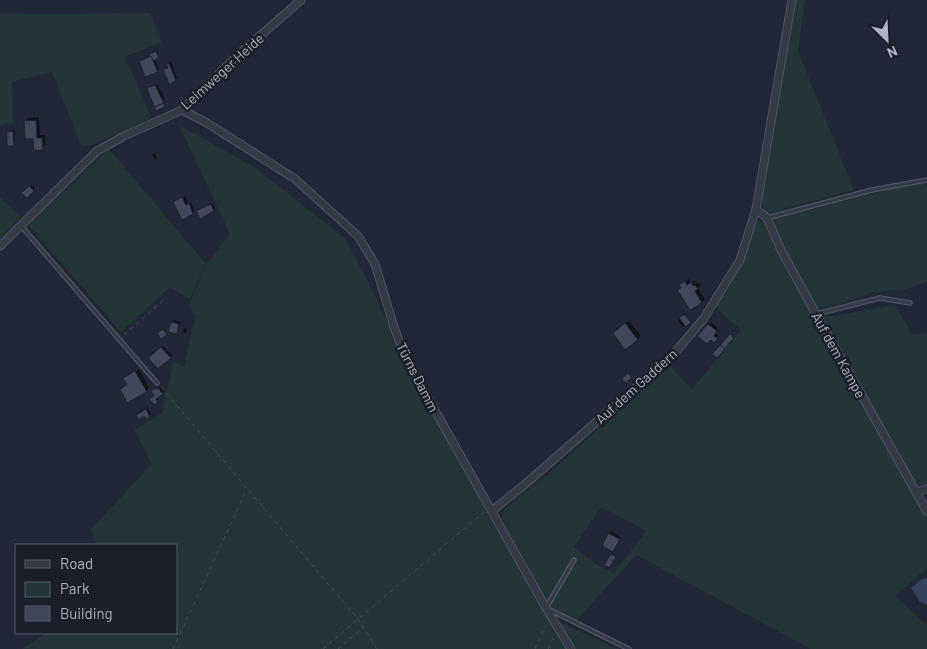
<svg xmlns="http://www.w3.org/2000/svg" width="927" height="649" viewBox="0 0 927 649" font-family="Barlow,sans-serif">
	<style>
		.green { fill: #243437; fill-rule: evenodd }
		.water { fill: #36415c }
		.shadow { fill: #0007 }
		.building { fill: #404758; stroke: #1c212c }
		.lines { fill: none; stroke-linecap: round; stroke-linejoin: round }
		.lane-casing { stroke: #4f5461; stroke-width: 5.5 }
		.street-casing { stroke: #4f5461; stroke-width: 9 }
		.path { stroke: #414f54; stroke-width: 1; stroke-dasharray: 4 4; stroke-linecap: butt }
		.lane { stroke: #343a46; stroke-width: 3 }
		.street { stroke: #343a46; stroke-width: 7 }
		.labels { text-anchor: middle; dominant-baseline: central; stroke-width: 5; stroke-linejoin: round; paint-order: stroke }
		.street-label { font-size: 14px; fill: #afb4c3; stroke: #1a1f2a }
	</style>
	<rect width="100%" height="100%" fill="#212735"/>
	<!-- green -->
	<g class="green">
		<path d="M796,0H805L798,51L854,190L766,214L761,199Z"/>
		<path d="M0,13L40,14L150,13L162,42L125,57L152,118L95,144L82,147L52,72L12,82L13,123L0,125Z"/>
		<path d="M179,125L254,167L345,238L373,291L420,392L514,561L568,649H22L46,633H176V545H97L91,529L152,464L134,430L162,413L173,362L184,367L195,316L189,305L206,264L230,234Z"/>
		<path d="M109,149L206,264L190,299L170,287L121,332L28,225Z"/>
		<path d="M918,183L927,186V282L907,289L874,292L847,302L818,309L788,257L772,223L775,219C823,207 870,193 918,183Z"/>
		<path d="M0,197L21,217L0,238Z"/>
		<path d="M760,220L766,222L784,263L927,520V568L895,596L927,625V649H811L636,555L576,621L551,608L502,519L504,509L550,472L669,365L692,389L741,330L714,306L755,222ZM601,507L646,531L614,573L595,564L574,547Z"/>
		<path d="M895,305L912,334L927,333V485L922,486L913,483L822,318Z"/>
		<path d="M558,621L618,649H576Z"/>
	</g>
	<!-- water -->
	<path class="water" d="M927,578V605L920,602L911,588L922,579Z"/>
	<!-- shadow -->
	<g class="shadow">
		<path d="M157,51L159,57L155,59L159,69L157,71L140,61Z"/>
		<path d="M171,61L177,78L175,80L167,68H169L167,64Z"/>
		<path d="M158,84L165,100L164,106L149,88Z"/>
		<path d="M39,117L40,135H45L46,145L42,149L25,122L28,118Z"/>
		<path d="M10,130H15V142L13,144L8,132Z"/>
		<path d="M155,153L157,158L155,160L152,155Z"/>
		<path d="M31,185L35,188L27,196L23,193Z"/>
		<path d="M185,196L188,204L191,202L194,211L192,213L177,200Z"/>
		<path d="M213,203L215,208L213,210H200Z"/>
		<path d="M689,279L691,282L695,280L697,284L699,283L701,285L698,287L705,300L691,309L682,287L684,282Z"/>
		<path d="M683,313L691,321L683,327L678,321Z"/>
		<path d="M174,320L181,322L176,333L172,322Z"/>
		<path d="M629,321L641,336L638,339L617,330Z"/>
		<path d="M711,322L718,329L715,333L719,336L714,341L699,336Z"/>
		<path d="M184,328L187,329L186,333L182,332Z"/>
		<path d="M163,346L172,355L158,368L150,358Z"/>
		<path d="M139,369L149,387L146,391L121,389L128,384L124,379Z"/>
		<path d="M158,387L159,388L161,387L164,391L157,397L159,399L154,403L155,396L152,391Z"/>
		<path d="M148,408L151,414L149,416L138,415Z"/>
		<path d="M611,531L621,537L615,548L604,545Z"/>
	</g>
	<!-- building -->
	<g class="building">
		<path d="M156,51L159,58L153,61L149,54Z"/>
		<path d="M151,56L158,72L145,77L139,61Z"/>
		<path d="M169,63L176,81L169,84L163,69L168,68L166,64Z"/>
		<path d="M155,85L164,103L154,107L147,88Z"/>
		<path d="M164,103L165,107L156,111L154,107Z"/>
		<path d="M36,120L37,138H42L43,150L34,151L33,139H25L24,121Z"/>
		<path d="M13,131L14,146H7V132Z"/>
		<path d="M29,186L34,191L27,198L21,193Z"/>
		<path d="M182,197L186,205L189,203L193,214L182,220L173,202Z"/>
		<path d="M211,204L214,211L200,219L196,211Z"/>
		<path d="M685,281L687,285L691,282L693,286L695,285L698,289L695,291L702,303L690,310L677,290L681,288L679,285Z"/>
		<path d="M684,314L691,322L686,327L679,318Z"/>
		<path d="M171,322L179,324L177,334L168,332Z"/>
		<path d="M625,323L638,340L625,350L613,333Z"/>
		<path d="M708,324L717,331L714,336L718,339L714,343L711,340L707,344L697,336Z"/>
		<path d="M163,329L167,335L161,339L157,333Z"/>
		<path d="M730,334L734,338L724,349L720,345Z"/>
		<path d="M720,345L725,349L717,358L712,354Z"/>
		<path d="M161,347L171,358L158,369L148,358Z"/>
		<path d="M135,371L147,392L127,403L120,389L127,385L123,378Z"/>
		<path d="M628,373L632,378L625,383L622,379Z"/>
		<path d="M155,388L156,389L158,388L163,394L156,399L158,402L154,405L149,399L154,396L151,391Z"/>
		<path d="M146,409L150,417L146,419L144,416L139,420L136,415Z"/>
		<path d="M608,533L620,539L613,552L602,546Z"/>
		<path d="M611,554L616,557L609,568L604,565Z"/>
	</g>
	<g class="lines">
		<defs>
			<g id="lane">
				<path d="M767,218L872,190L927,180"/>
				<path d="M22,227L157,383"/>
				<path d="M816,314L880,298L910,303"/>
				<path d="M574,560L546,608L629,649"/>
			</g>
			<g id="street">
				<path d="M182,110L207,123L295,179L358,236L375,264L394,327L405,357L546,608L571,649"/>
				<path d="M756,209L767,218L781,250L816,314L916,492L927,489"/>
				<path d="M0,246L97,151L124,136L182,110L238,55L301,0"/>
				<path d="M916,492L927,512"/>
				<path d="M492,511L530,480L673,355L704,318L740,260L756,209L792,0"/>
			</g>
		</defs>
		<!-- lane casing -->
		<use href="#lane" class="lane-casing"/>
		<!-- street casing -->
		<use href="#street" class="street-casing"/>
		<!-- path -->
		<g class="path">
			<path d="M124,335L165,299"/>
			<path d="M161,387L358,619L377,649"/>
			<path d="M173,649L246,491"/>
			<path d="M323,649L484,512"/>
			<path d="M338,649L363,628"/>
			<path d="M535,649L546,625"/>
			<path d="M548,649L554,636"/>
		</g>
		<!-- lane -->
		<use href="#lane" class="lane"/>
		<!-- street -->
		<use href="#street" class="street"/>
	</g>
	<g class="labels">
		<!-- street labels -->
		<g class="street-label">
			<text transform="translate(222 71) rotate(-42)">Leimweger Heide</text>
			<text transform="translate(839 355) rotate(61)">Auf dem Kampe</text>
			<text transform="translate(418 377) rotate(63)">Türns Damm</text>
			<text transform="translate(636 386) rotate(-42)">Auf dem Gaddern</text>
		</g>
	</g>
	<!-- legend -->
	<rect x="15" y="544" width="162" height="90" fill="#1a1f2a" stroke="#565b67"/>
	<rect x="25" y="560" width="25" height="8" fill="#343a46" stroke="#565b67"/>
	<text x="60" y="569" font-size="15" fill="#afb4c3">Road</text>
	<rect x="25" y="582" width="25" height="15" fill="#243437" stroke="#565b67"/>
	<text x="60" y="594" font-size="15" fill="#afb4c3">Park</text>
	<rect x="25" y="606" width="25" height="15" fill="#404758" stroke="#565b67"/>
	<text x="60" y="619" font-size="15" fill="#afb4c3">Building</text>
	<!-- north arrow -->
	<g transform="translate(887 40) rotate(156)" stroke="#1a1f2a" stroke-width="4" paint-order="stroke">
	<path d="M0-4L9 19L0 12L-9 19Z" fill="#afb4c3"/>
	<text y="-8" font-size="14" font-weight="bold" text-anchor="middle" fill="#afb4c3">N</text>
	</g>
</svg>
